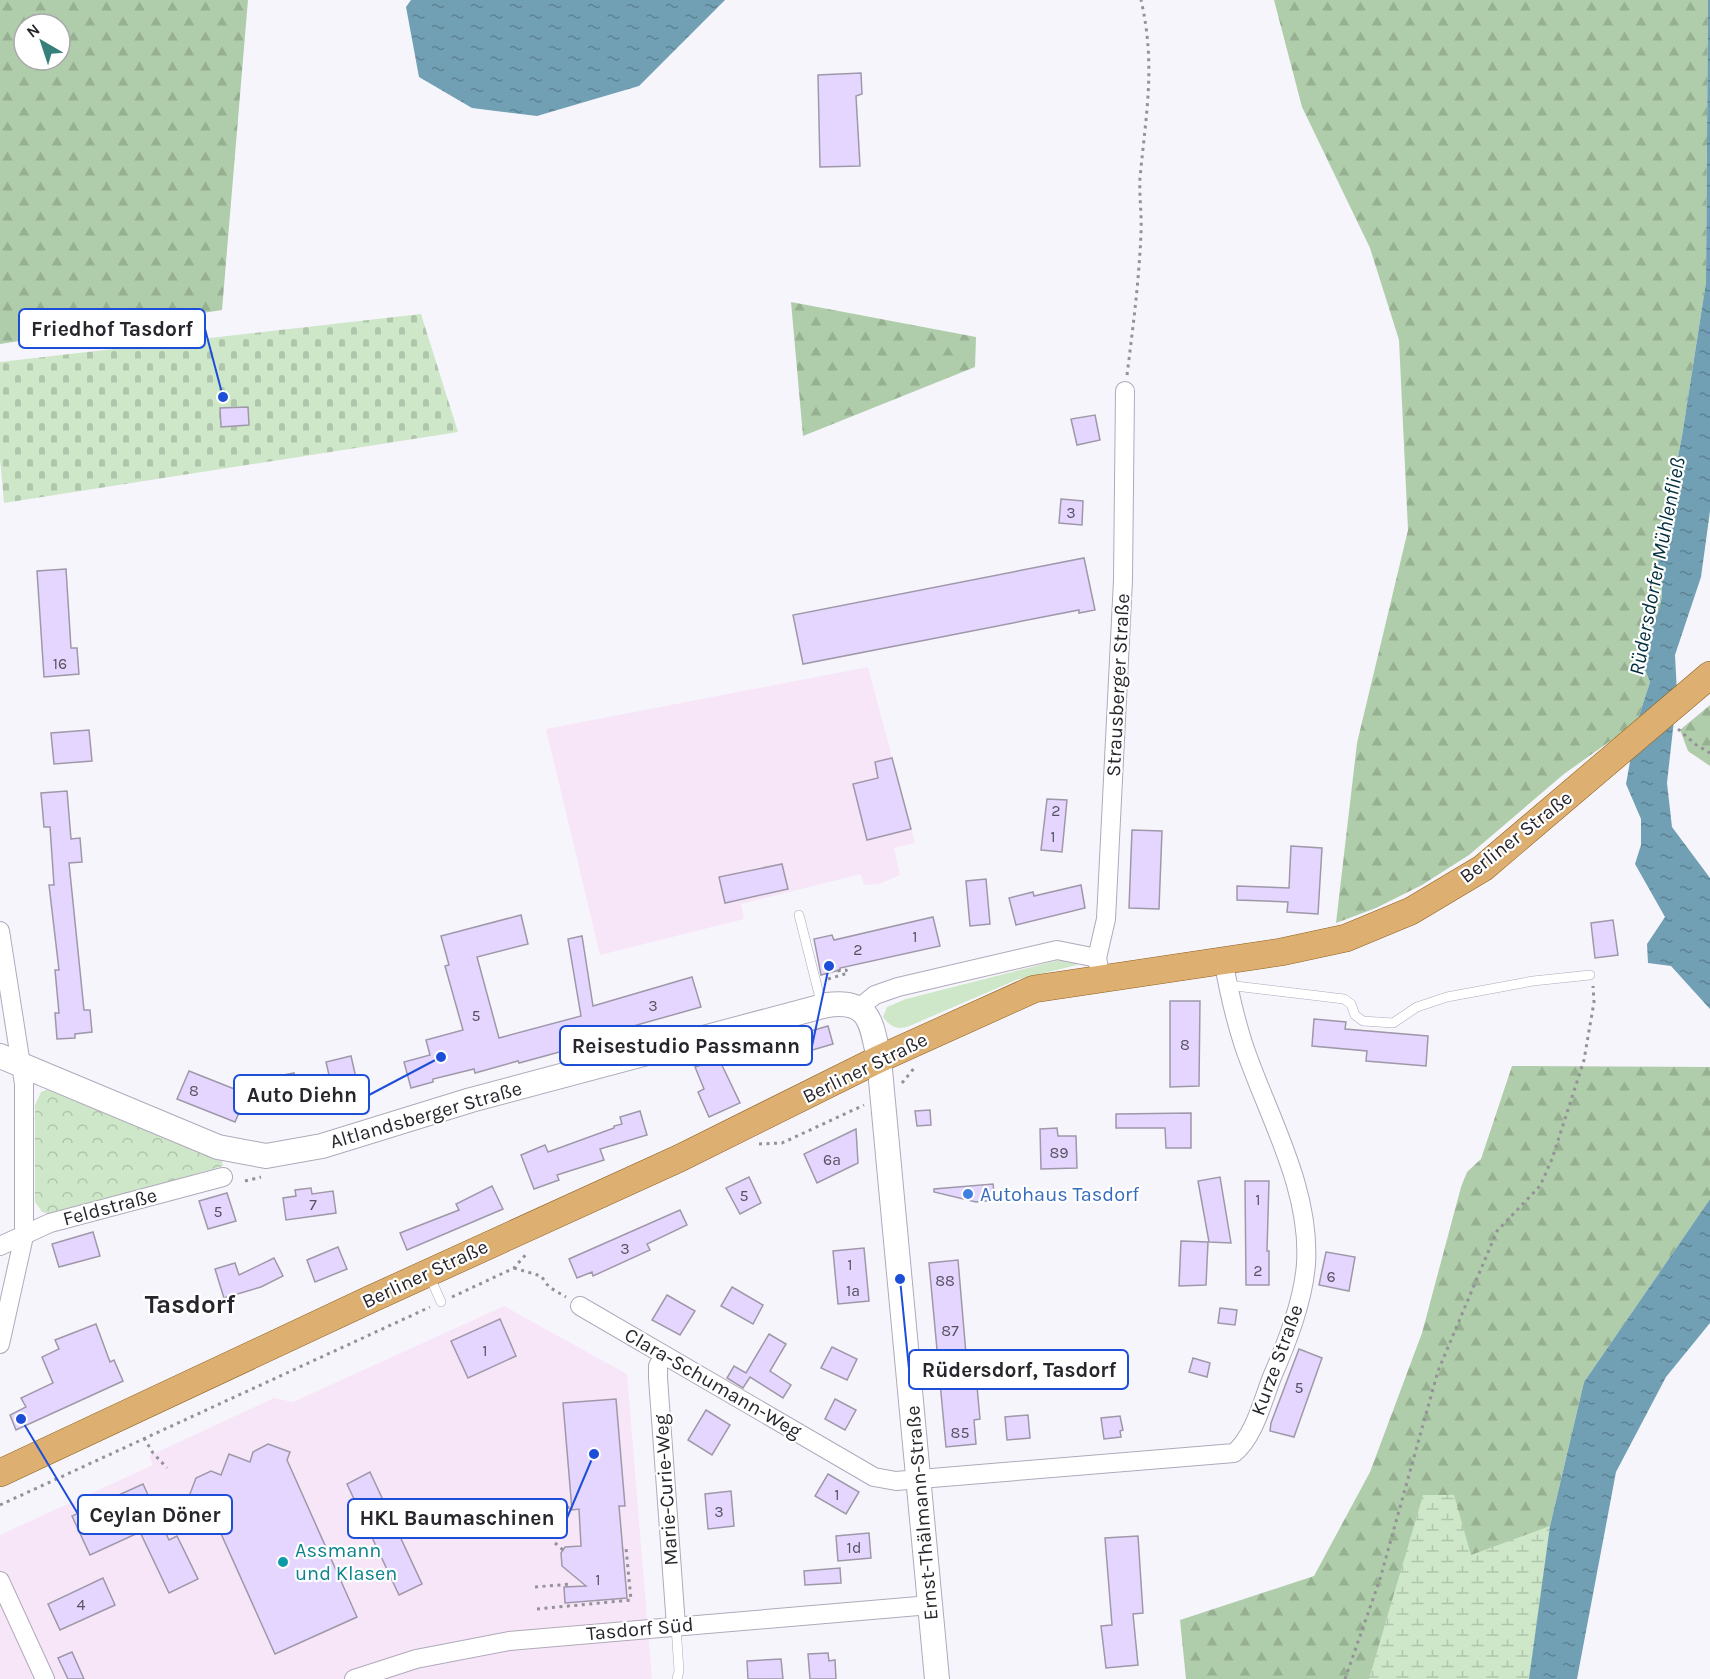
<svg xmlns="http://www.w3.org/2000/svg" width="1710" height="1679" viewBox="0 0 1710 1679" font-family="Karla,sans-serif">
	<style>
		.commercial { fill: #f7e6f8 }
		.grass { fill: #cde7c8 }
		.forest { fill: url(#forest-firs); fill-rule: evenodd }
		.wetland { fill: url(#wetland-marsh) }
		.cemetery { fill: url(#cemetery-stones) }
		.park { fill: url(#park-crowns) }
		.water { fill: url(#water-ripples) }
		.building { fill: #e5d6ff; stroke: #9f98a9; stroke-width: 1.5 }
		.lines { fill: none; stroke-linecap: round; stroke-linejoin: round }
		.lane-casing { stroke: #b0a9bb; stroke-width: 10 }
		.street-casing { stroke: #b0a9bb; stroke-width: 20 }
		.secondary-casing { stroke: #b0a9bb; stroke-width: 26 }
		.primary-casing { stroke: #8f5e1c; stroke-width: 28 }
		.path { stroke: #949299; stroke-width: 3; stroke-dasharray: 3 4.5; stroke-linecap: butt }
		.lane { stroke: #fff; stroke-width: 9 }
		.street { stroke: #fff; stroke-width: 18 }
		.secondary { stroke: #fff; stroke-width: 24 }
		.primary { stroke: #ddb071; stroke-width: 27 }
		.shop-dot { fill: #3f7fe0; stroke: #fff; stroke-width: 2 }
		.culture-dot { fill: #0f9aa8; stroke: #fff; stroke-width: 2 }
		.labels { text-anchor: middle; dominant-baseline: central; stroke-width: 4.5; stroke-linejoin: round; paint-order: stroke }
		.number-label { font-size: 16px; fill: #575261 }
		.street-label { font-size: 20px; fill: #28262c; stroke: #fff }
		.shop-label { font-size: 20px; fill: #366cbe; stroke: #fff; text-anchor: start }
		.culture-label { font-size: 20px; fill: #0d838f; stroke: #fff; text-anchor: start }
		.water-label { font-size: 21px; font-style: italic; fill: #022e3d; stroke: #fff }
		.district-label { font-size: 26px; font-weight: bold; fill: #28262c; stroke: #fff }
		.leader { fill: none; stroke: #1d4ed8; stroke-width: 2 }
		.callout-dot { fill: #1d4ed8; stroke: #fff; stroke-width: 2 }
		.callout { fill: #fff; stroke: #1d4ed8; stroke-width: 2 }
		.callout-label { font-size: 21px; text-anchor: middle; font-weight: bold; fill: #28262c }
	</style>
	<defs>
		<pattern id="forest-firs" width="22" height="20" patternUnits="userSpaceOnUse" patternTransform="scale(1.5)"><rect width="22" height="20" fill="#afcdaa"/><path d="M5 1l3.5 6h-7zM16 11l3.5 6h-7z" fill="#97b092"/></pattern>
		<pattern id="wetland-marsh" width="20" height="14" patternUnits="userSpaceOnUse" patternTransform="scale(1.5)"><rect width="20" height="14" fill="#cde7c8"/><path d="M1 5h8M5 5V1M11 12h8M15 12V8" fill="none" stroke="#b0c6ac"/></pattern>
		<pattern id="cemetery-stones" width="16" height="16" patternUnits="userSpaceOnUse" patternTransform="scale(1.5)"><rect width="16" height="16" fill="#cde7c8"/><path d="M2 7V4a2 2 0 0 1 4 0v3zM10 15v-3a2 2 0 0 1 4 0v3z" fill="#b0c6ac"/></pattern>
		<pattern id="park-crowns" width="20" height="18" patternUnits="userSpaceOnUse" patternTransform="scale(1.5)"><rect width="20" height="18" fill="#cde7c8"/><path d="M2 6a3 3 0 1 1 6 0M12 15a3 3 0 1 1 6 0" fill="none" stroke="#b0c6ac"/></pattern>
		<pattern id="water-ripples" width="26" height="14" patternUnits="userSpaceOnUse" patternTransform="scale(1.5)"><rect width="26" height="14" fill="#71a0b4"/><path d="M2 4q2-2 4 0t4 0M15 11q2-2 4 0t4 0" fill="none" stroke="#5d8293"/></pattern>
	</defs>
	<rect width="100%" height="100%" fill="#f7f5fc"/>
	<!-- commercial -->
	<g class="commercial">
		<path d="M868,667L915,843L894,848L900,875L879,884L864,885L861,874L741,904L744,919L600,955L546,729Z"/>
		<path d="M504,1306L627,1374L652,1679H0V1535L153,1465L149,1456L274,1398L293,1402Z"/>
	</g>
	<!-- grass -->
	<path class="grass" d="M1063,959L1078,961L1077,965L1016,980L907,1027C896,1030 890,1026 883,1017L887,1007L906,999Z"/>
	<!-- forest -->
	<g class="forest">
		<path d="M0,0H248L222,310L0,344ZM24,24H60V60H24Z"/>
		<path d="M1274,0H1708L1706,282L1682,436L1657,566C1670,603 1655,619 1637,651L1650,682L1637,722L1564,774L1469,855L1422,885L1376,908L1336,923L1357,743L1408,530L1399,340L1370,248L1302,107Z"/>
		<path d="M791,302L976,337L975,367L803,436Z"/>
		<path d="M1710,705V766L1688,751L1680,730Z"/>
		<path d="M1512,1066L1710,1067V1199L1584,1382L1550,1526L1529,1679H1186L1180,1620L1314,1576L1370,1472L1422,1333L1461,1187L1467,1172L1481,1159Z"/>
	</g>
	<!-- wetland -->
	<path class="wetland" d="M1423,1495H1454L1471,1555L1550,1526L1529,1679H1369Z"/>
	<!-- cemetery -->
	<path class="cemetery" d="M421,314L458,432L4,503L0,458V362Z"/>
	<!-- park -->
	<path class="park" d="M48,1089L221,1157L223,1166L53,1215L42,1212L35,1202V1105L41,1092Z"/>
	<!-- water -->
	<g class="water">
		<path d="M411,0H725L639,86L537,116L472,108L419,77L406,7Z"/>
		<path d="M1708,0H1710V511L1701,577L1675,655L1677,693L1667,783L1672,827L1710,878V1009L1671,966L1648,963L1647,944L1665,917L1635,864L1641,845V819L1626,784L1637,722L1650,682L1637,651C1655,619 1670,603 1657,566L1682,436L1706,282Z"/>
		<path d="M1710,1199V1323L1666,1377L1616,1472L1577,1679H1529L1550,1526L1584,1382Z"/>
	</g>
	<!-- building -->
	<g class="building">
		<path d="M861,73L862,94L856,96L860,166L820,167L818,75Z"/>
		<path d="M248,407L249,425L221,427L220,408Z"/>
		<path d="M1095,415L1100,440L1077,445L1071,419Z"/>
		<path d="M1061,499L1083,501L1082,525L1059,523Z"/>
		<path d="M1084,558L1095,610L1079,613V610L803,664L793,615Z"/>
		<path d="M66,569L71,648H77L79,674L44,677L37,571Z"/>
		<path d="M89,730L92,761L54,764L51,733Z"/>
		<path d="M892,758L911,829L867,840L853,784L878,778L875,762Z"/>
		<path d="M67,791L71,839L80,838L82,862L69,863L84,1010H90L92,1032L75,1034V1038L57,1039L55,1013H59L55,970H59L49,885H54L50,827H44L41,793Z"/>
		<path d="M1047,799L1067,800L1062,852L1041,850Z"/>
		<path d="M1132,830L1162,831L1159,909L1129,908Z"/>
		<path d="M1291,846L1322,848L1318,914L1287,912L1288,902L1237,900V886L1289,888Z"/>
		<path d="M782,864L788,889L725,903L719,877Z"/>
		<path d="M986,879L990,924L970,926L966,881Z"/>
		<path d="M1081,885L1085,908L1016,925L1009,898L1033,892L1034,896Z"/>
		<path d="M521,915L528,944L477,957L499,1038L581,1016L568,939L582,936L593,1006L692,977L701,1007L594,1037L596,1042L519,1063L518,1061L475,1073L474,1069L433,1079V1082L411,1088L404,1062L430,1055L426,1040L463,1030L445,966L449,965L441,936Z"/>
		<path d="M933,917L940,946L840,968V970L821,975L814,939L832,935L834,940Z"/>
		<path d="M1613,920L1618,955L1595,958L1591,923Z"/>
		<path d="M1170,1001H1200L1199,1086L1170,1087Z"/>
		<path d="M1314,1019L1346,1022L1345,1029L1428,1036L1426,1066L1366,1061L1367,1051L1312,1046Z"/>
		<path d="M828,1026L833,1044L785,1058L780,1040Z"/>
		<path d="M351,1056L357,1082L332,1088L326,1062Z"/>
		<path d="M719,1059L740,1103L709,1117L698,1092L704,1089L695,1067Z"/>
		<path d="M189,1071L247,1094L235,1122L177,1099Z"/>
		<path d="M294,1073L298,1096L277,1100L273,1077Z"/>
		<path d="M930,1110L931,1125L917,1126L915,1111Z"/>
		<path d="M640,1111L647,1135L600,1149L604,1160L557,1175L559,1180L534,1189L521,1155L545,1145L548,1152L614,1128V1126L622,1124L620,1117Z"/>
		<path d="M1191,1113V1148H1166L1165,1128H1116V1114Z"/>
		<path d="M1057,1128L1058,1136H1076L1077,1168L1041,1169L1040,1129Z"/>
		<path d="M856,1129L858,1163L817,1183L804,1154Z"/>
		<path d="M749,1177L761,1203L740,1214L726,1188Z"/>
		<path d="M1220,1177L1231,1243L1209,1242L1198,1181Z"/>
		<path d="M1245,1181H1269L1267,1251H1269V1285H1246Z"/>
		<path d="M993,1184L995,1200L976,1202L934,1192V1189Z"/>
		<path d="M492,1186L503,1209L407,1250L400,1233L459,1210L456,1204Z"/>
		<path d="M311,1188L312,1194L333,1191L336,1213L286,1220L283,1198L296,1196L295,1190Z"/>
		<path d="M227,1193L236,1221L208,1229L199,1201Z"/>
		<path d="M680,1210L687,1225L647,1244L650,1250L593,1276L592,1272L577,1278L569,1259Z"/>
		<path d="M93,1232L100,1256L59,1267L52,1244Z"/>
		<path d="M1181,1241L1208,1242L1206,1285L1179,1286Z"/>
		<path d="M338,1247L347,1269L315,1282L307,1260Z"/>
		<path d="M864,1248L869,1301L838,1304L833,1251Z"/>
		<path d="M1326,1252L1355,1257L1349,1291L1319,1285Z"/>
		<path d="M274,1258L283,1276L261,1287L224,1298L215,1269L235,1263L239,1275Z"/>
		<path d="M958,1260L966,1354H974L980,1419L974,1420L976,1444L946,1447L929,1263Z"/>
		<path d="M732,1287L763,1305L753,1324L721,1306Z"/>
		<path d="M667,1295L695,1311L680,1335L652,1320Z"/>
		<path d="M1220,1308L1237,1310L1235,1325L1218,1323Z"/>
		<path d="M500,1319L516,1356L468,1378L451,1341Z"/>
		<path d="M96,1324L110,1362L114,1360L123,1381L16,1430L10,1415L26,1407L21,1398L53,1383L42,1357L59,1349L55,1340Z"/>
		<path d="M769,1334L786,1344L770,1371L791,1385L783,1398L750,1377L743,1388L727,1378L734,1366L746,1373Z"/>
		<path d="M832,1347L857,1359L847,1380L821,1368Z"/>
		<path d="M1299,1349L1322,1358L1294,1437L1270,1431L1271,1423Z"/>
		<path d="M1193,1358L1210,1363L1207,1377L1189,1372Z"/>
		<path d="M616,1399L625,1506H619L627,1598L565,1603L564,1587L586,1586L562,1566L561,1553L565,1547L581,1546L579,1509L572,1510L563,1403Z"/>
		<path d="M835,1399L856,1410L845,1430L825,1419Z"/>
		<path d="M706,1410L730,1425L712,1455L688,1440Z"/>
		<path d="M1028,1415L1030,1438L1007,1440L1005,1417Z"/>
		<path d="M1120,1416L1123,1430L1120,1431L1121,1437L1104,1439L1101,1418Z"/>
		<path d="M268,1444L290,1452L287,1460L357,1617L275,1654L209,1507L188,1499L196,1478L211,1471L221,1475L229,1454L250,1462L253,1452Z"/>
		<path d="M370,1472L422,1584L399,1595L347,1484Z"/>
		<path d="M828,1474L859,1492L846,1514L815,1496Z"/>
		<path d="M143,1484L169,1540L177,1536L198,1579L169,1593L140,1532L90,1555L72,1516Z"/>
		<path d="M731,1491L734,1526L708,1529L705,1494Z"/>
		<path d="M869,1533L871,1558L838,1561L836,1536Z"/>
		<path d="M1138,1536L1143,1613L1133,1614L1138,1665L1106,1668L1101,1626L1112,1625L1105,1538Z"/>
		<path d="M840,1568L841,1583L805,1585L804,1571Z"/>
		<path d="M103,1578L115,1605L60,1630L48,1604Z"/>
		<path d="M72,1652L84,1679H68L58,1658Z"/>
		<path d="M828,1653L829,1661L835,1660L836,1679H810L808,1654Z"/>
		<path d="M781,1659L783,1679H748L747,1661Z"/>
	</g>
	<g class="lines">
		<defs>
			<g id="lane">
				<path d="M799,915L822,1006"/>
				<path d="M1227,985L1344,999L1351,1004L1355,1015L1363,1021L1393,1023L1417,1007L1447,997L1533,981L1590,975"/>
				<path d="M429,1275L441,1302"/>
				<path d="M676,1626L679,1671L677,1679"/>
			</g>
			<g id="street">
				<path d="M0,931L24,1084V1236L0,1344"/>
				<path d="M1101,978L1097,958L1106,919L1123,580L1125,391"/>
				<path d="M860,1007L875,995L898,987L1057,950L1097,958"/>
				<path d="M0,1246L50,1223L223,1177"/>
				<path d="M580,1306L874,1477L896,1481L1234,1453C1254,1437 1263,1400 1272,1377C1287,1342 1303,1302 1306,1264C1311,1187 1266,1113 1243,1043C1234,1015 1228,987 1223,959"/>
				<path d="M664,1355L658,1366V1378L676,1626"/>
				<path d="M0,1581L45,1679"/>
				<path d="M354,1679L416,1659L509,1641L930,1605"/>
			</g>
			<path id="secondary" d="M0,1056L218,1147L266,1156L322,1146L471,1100L827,1005C871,999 871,1023 879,1059L937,1679"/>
			<path id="primary" d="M0,1473L371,1299L680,1158L879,1059L1034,989L1281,952L1346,938L1411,911L1483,868L1710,675"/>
		</defs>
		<!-- lane casing -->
		<use href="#lane" class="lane-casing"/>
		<!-- street casing -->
		<use href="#street" class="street-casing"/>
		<!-- secondary casing -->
		<use href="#secondary" class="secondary-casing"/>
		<!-- primary casing -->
		<use href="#primary" class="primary-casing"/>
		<!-- path -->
		<g class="path">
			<path d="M1127,375C1133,327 1139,281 1141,233C1142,215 1139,196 1140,178C1146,113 1156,65 1141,0"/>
			<path d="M1678,729L1695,744L1710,753"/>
			<path d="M828,979L848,973L846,970L837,971"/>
			<path d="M902,1083L915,1067"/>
			<path d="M759,1144L782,1143L864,1105"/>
			<path d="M245,1181L261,1177"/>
			<path d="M514,1268L541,1276L549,1287L566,1297"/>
			<path d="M452,1297L514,1268L528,1252"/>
			<path d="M927,1353L938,1352"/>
			<path d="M144,1438L153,1453L167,1468"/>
			<path d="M0,1505L430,1307"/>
			<path d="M559,1508L572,1507"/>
			<path d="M555,1543L563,1550"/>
			<path d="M535,1587L571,1584"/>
			<path d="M537,1609L631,1600L626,1548L622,1549"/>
			<path d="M1345,1679L1380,1579L1438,1371L1497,1231L1540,1186L1552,1159L1584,1060L1594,1002L1593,986"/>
		</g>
		<!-- lane -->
		<use href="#lane" class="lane"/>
		<!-- street -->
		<use href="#street" class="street"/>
		<!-- secondary -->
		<use href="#secondary" class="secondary"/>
		<!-- primary -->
		<use href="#primary" class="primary"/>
	</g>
	<!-- markers -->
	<circle class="shop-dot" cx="968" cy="1194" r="6"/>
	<circle class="culture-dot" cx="283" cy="1562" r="6"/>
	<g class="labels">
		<!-- number labels -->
		<g class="number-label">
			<text x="1071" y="512">3</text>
			<text x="60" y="663">16</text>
			<text x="1056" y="810">2</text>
			<text x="1053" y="836">1</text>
			<text x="915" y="936">1</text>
			<text x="858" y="949">2</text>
			<text x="653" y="1005">3</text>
			<text x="476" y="1015">5</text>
			<text x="1185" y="1044">8</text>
			<text x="194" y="1090">8</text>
			<text x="1059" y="1152">89</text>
			<text x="832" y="1159">6a</text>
			<text x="744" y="1195">5</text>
			<text x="1258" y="1199">1</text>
			<text x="313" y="1204">7</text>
			<text x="218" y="1211">5</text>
			<text x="625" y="1248">3</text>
			<text x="850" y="1264">1</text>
			<text x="1258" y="1270">2</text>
			<text x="1331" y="1276">6</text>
			<text x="945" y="1280">88</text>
			<text x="853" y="1290">1a</text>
			<text x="950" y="1330">87</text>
			<text x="485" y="1350">1</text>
			<text x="1299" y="1387">5</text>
			<text x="960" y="1432">85</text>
			<text x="837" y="1494">1</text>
			<text x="719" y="1511">3</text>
			<text x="854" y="1547">1d</text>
			<text x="598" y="1579">1</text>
			<text x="81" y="1604">4</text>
		</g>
		<!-- street labels -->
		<g class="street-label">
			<text transform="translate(1118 685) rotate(-87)">Strausberger Straße</text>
			<text transform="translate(1516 837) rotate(-38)">Berliner Straße</text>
			<text transform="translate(865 1068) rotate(-26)">Berliner Straße</text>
			<text transform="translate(426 1115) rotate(-16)">Altlandsberger Straße</text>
			<text transform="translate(110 1207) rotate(-15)">Feldstraße</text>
			<text transform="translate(425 1274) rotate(-25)">Berliner Straße</text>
			<text transform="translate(1277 1360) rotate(-70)">Kurze Straße</text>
			<text transform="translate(713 1383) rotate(30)">Clara-Schumann-Weg</text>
			<text transform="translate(666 1490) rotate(-94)">Marie-Curie-Weg</text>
			<text transform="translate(922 1513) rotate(-95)">Ernst-Thälmann-Straße</text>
			<text transform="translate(640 1629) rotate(-5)">Tasdorf Süd</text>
		</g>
		<!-- shop labels -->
		<g class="shop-label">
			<text x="980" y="1194">Autohaus Tasdorf</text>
		</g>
		<!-- culture labels -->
		<g class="culture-label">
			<text x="295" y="1550">Assmann<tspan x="295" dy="23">und Klasen</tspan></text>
		</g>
		<!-- water labels -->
		<g class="water-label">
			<text transform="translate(1657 566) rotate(-79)">Rüdersdorfer Mühlenfließ</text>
		</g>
		<!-- district labels -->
		<g class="district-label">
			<text x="190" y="1304">Tasdorf</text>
		</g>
	</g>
	<!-- callouts -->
	<path class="leader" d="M223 397L205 329M829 966L812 1046M441 1057L369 1095M900 1279L909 1369M21 1419L78 1514M594 1454L567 1518"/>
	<g class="callout-dot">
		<circle cx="223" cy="397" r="6"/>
		<circle cx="829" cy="966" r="6"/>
		<circle cx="441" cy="1057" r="6"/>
		<circle cx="900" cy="1279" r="6"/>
		<circle cx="21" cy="1419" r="6"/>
		<circle cx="594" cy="1454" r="6"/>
	</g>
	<g class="callout">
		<rect x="19" y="309" width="186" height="39" rx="6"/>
		<rect x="560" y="1026" width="252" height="39" rx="6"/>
		<rect x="234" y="1075" width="135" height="39" rx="6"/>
		<rect x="909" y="1350" width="219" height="39" rx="6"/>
		<rect x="78" y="1495" width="154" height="39" rx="6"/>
		<rect x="348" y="1499" width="219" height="39" rx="6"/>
	</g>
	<g class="callout-label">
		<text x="112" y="336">Friedhof Tasdorf</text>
		<text x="686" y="1053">Reisestudio Passmann</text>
		<text x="302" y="1102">Auto Diehn</text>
		<text x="1019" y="1377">Rüdersdorf, Tasdorf</text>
		<text x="155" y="1522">Ceylan Döner</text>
		<text x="457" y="1525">HKL Baumaschinen</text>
	</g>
	<!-- north arrow -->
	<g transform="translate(42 42) rotate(321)"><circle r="28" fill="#ffffff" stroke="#a9a8ab" stroke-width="1.5"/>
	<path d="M0-4.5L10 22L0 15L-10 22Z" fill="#377f7a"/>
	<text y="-9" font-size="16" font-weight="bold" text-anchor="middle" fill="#28262c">N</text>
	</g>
</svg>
